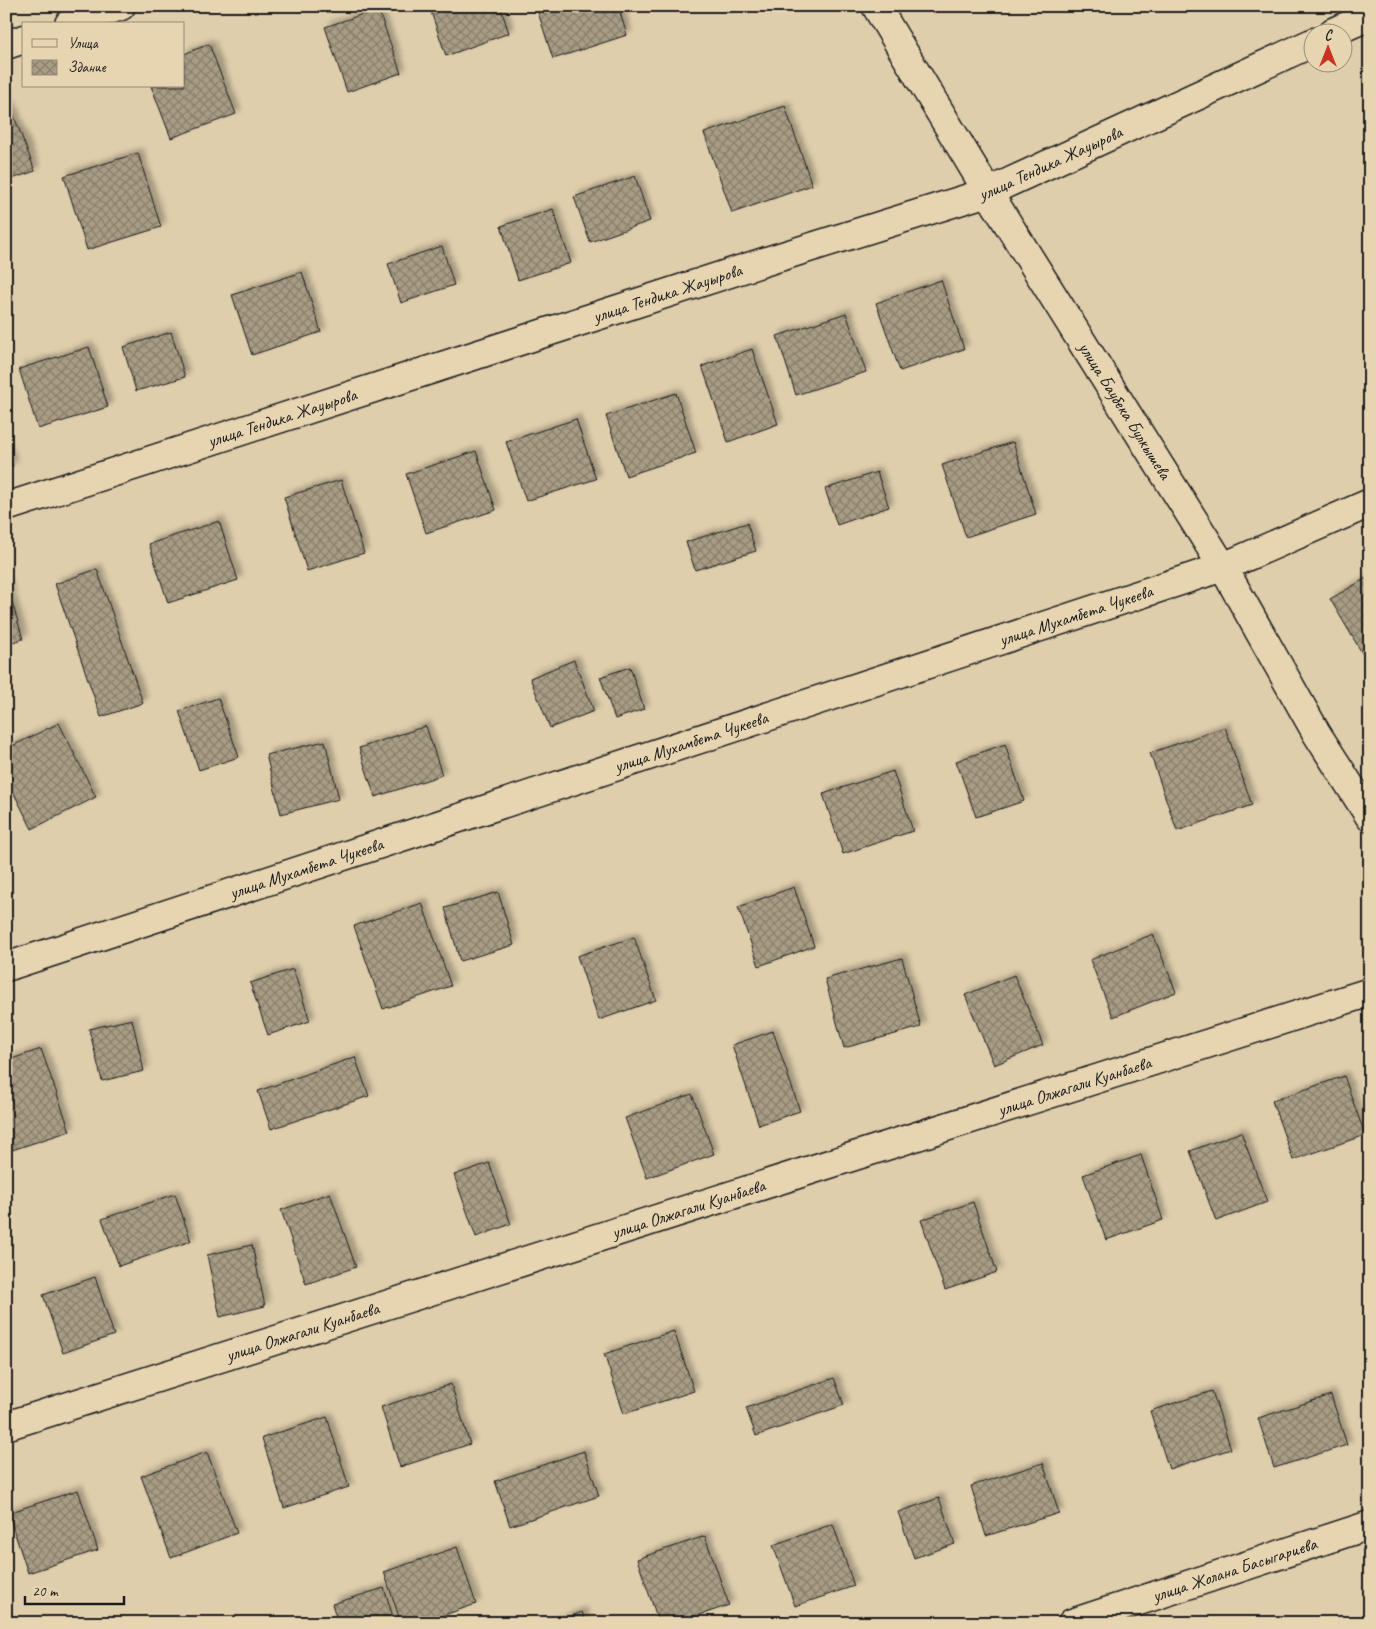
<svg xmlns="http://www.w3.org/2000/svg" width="1376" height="1629" viewBox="0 0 1376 1629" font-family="Caveat,sans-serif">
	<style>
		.building { fill: url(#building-cross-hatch); stroke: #1c1c1c; filter: url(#shadow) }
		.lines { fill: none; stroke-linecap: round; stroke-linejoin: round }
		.minor-casing { stroke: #1c1c1c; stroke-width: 31 }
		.minor { stroke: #e7d5b2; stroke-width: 28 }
		.labels { text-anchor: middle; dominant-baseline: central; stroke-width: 4.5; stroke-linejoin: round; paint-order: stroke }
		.street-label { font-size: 18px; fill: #1c1c1c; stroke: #e7d5b2 }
	</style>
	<defs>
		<pattern id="building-cross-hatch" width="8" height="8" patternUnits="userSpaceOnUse" patternTransform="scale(1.25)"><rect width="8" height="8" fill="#a89c84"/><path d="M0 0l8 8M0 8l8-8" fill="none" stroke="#887e6b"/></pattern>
		<filter id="shadow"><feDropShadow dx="4.5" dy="-4.5" stdDeviation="2.5" flood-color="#0004"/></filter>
	</defs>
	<rect width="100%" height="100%" fill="#dfceac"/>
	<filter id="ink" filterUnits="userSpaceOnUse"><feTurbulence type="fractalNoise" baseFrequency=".02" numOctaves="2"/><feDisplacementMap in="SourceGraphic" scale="10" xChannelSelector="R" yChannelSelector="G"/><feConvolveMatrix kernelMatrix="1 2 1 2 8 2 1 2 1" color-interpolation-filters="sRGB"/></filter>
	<g filter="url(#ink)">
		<!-- building -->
		<g class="building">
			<path d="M429,6H500L509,33L446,56Z"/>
			<path d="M536,6H618L627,35L553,59Z"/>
			<path d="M378,9L401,73L347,92L325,27Z"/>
			<path d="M209,44L236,114L171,138L151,86H184V54Z"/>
			<path d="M9,103L35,171L6,181V105Z"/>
			<path d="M785,106L812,185L732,213L704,133Z"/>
			<path d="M138,153L161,227L87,250L64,176Z"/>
			<path d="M635,176L650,221L590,242L574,197Z"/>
			<path d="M553,209L571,263L518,280L501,226Z"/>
			<path d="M442,246L454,285L401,303L388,264Z"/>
			<path d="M302,272L321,332L252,355L232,295Z"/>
			<path d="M941,280L964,349L900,371L876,303Z"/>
			<path d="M846,313L866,372L796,395L777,336Z"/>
			<path d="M171,332L185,377L136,391L123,347Z"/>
			<path d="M89,347L108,407L38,429L19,369Z"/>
			<path d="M752,349L778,424L728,442L702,366Z"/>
			<path d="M676,393L696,453L626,476L606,416Z"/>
			<path d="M576,419L596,479L526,501L506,442Z"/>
			<path d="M1013,442L1036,514L966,537L942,465Z"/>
			<path d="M6,447L13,466L6,468Z"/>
			<path d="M476,451L496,510L426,533L406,474Z"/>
			<path d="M877,472L889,507L837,525L825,489Z"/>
			<path d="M341,480L364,553L307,571L284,497Z"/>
			<path d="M219,521L238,580L168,603L149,544Z"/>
			<path d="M747,523L756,551L695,570L686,542Z"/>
			<path d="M97,569L143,703L101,717L55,584Z"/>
			<path d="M1370,576V656L1365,658L1330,599Z"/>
			<path d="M6,582L23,639L6,644Z"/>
			<path d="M574,660L594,711L550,728L530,678Z"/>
			<path d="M630,667L644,709L615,719L600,677Z"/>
			<path d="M218,698L239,757L199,770L179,711Z"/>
			<path d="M59,723L96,797L32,829L6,778V749Z"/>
			<path d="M426,726L442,775L375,797L359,748Z"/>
			<path d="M1225,727L1252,805L1177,831L1150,753Z"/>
			<path d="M325,741L339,799L281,814L266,755Z"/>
			<path d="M1005,744L1024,801L976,817L956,761Z"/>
			<path d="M893,771L913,831L843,854L823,794Z"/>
			<path d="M794,887L814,946L759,966L738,907Z"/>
			<path d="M498,892L514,945L460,961L445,908Z"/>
			<path d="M422,903L451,986L383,1009L354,926Z"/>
			<path d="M1153,934L1176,992L1113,1017L1090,960Z"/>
			<path d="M634,937L656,1000L599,1020L577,956Z"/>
			<path d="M902,958L921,1027L844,1048L825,979Z"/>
			<path d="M293,969L310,1021L268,1035L250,983Z"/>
			<path d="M1014,975L1043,1045L994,1065L965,995Z"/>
			<path d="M132,1019L144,1071L102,1081L89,1029Z"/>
			<path d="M773,1031L800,1111L759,1125L732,1045Z"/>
			<path d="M41,1049L70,1131L6,1152V1061Z"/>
			<path d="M355,1057L369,1096L271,1129L258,1091Z"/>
			<path d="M1344,1076L1365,1135L1293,1160L1272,1101Z"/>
			<path d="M692,1094L714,1154L647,1178L625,1118Z"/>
			<path d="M1241,1132L1267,1202L1216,1221L1190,1151Z"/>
			<path d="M1141,1155L1163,1220L1106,1240L1083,1175Z"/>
			<path d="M489,1163L511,1224L476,1237L454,1175Z"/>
			<path d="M330,1193L356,1267L306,1284L281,1210Z"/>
			<path d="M175,1194L191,1241L119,1266L102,1219Z"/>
			<path d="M973,1202L997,1272L945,1290L921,1220Z"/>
			<path d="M252,1245L265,1306L220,1317L207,1255Z"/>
			<path d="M95,1277L114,1335L63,1353L43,1295Z"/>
			<path d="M674,1331L694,1391L624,1414L604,1354Z"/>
			<path d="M834,1378L844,1405L756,1436L746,1408Z"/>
			<path d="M451,1384L470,1444L400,1467L381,1407Z"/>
			<path d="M1212,1391L1231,1449L1169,1469L1150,1411Z"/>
			<path d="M1331,1395L1347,1445L1274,1468L1258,1418Z"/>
			<path d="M327,1417L349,1487L284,1508L262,1438Z"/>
			<path d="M584,1451L599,1496L510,1526L495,1481Z"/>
			<path d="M207,1452L237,1533L171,1558L141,1476Z"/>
			<path d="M1043,1463L1059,1513L986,1536L971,1486Z"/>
			<path d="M78,1490L98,1550L28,1573L8,1513Z"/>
			<path d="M939,1498L955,1544L914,1558L898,1512Z"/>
			<path d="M833,1524L854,1586L795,1606L773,1545Z"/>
			<path d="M705,1536L729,1605L677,1623H659L637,1559Z"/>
			<path d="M457,1547L476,1604L421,1623H401L384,1572Z"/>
			<path d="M384,1588L395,1623H338L332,1604Z"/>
			<path d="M582,1612L586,1623H553Z"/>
		</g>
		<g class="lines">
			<defs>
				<g id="minor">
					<path id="s1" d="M876,6L988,192L1223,567L1317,734L1370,817"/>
					<path d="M69,24L121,6"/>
					<path d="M1333,32L1370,16"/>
					<path d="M6,45L24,39"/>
					<path id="s2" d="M6,507L770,260L988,192L1314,42"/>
					<path id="s3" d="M6,967L1223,567L1370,503"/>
					<path id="s4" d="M6,1426L1370,992"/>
					<path id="s5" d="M1072,1623L1370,1525"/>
				</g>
			</defs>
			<!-- minor casing -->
			<use href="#minor" class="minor-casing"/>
			<!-- minor -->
			<use href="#minor" class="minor"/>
		</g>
	</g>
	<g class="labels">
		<!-- street labels -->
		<g class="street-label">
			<text stroke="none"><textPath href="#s2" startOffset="1100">улица Тендика Жауырова</textPath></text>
			<text stroke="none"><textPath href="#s2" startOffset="695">улица Тендика Жауырова</textPath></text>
			<text stroke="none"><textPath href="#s1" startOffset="475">улица Баубека Булкышева</textPath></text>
			<text stroke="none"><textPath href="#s2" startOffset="290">улица Тендика Жауырова</textPath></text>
			<text stroke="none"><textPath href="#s3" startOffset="1126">улица Мухамбета Чукеева</textPath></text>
			<text stroke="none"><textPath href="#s3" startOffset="721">улица Мухамбета Чукеева</textPath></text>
			<text stroke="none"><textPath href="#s3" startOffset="316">улица Мухамбета Чукеева</textPath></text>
			<text stroke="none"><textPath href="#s4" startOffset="1121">улица Олжагали Куанбаева</textPath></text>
			<text stroke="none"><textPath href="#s4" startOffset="716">улица Олжагали Куанбаева</textPath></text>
			<text stroke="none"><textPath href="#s4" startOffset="311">улица Олжагали Куанбаева</textPath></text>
			<text stroke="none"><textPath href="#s5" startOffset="171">улица Жолана Басыгариева</textPath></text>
		</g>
	</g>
	<!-- margin -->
	<rect width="1376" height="1629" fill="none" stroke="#e7d5b2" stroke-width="25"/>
	<rect x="12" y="12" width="1351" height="1604" fill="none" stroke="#1c1c1c" stroke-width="2" filter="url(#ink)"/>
	<!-- legend -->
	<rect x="22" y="22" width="162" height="65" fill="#e7d5b2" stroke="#968b76"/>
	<rect x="32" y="39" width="25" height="8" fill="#e7d5b2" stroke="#968b76"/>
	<text x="68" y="48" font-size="15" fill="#1c1c1c">Улица</text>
	<rect x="32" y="60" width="25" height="15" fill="url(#building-cross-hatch)" stroke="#968b76"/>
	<text x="68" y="72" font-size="15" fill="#1c1c1c">Здание</text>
	<!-- north arrow -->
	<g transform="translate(1328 48)"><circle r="24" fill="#e7d5b2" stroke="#968b76"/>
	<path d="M0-4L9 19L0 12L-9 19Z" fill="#c8321e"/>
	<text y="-8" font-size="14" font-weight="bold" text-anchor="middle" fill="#1c1c1c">С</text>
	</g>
	<!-- scale -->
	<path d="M25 1596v8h99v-8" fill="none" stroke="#1c1c1c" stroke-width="2.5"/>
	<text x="32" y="1596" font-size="15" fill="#1c1c1c" stroke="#e7d5b2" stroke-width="4" paint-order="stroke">20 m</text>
</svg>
